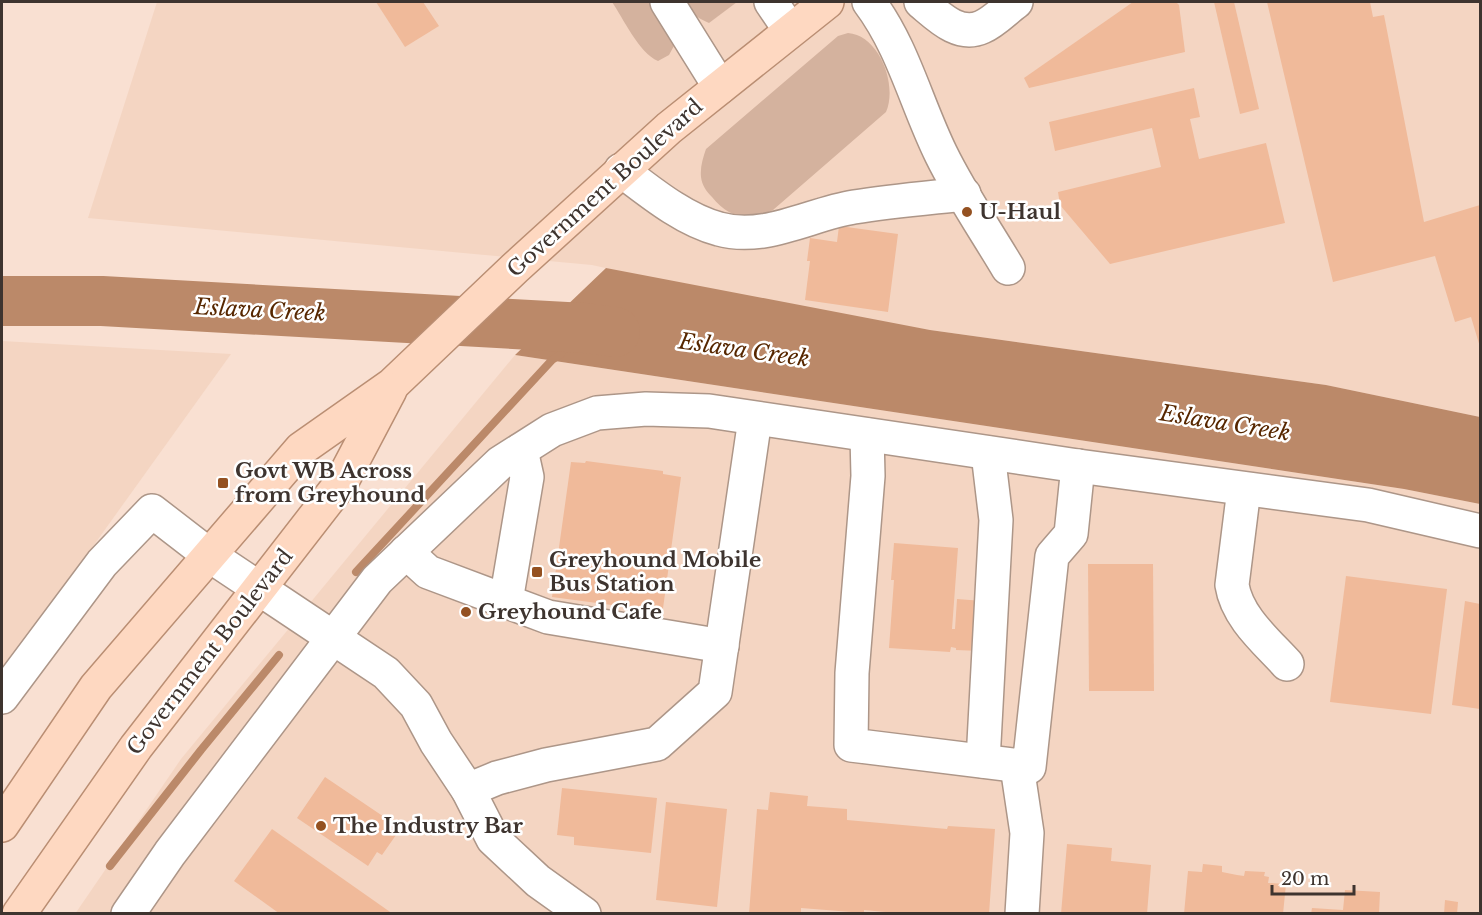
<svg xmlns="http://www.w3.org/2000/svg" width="1482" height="915" viewBox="0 0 1482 915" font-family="'Libre Baskerville',serif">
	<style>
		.built { fill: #f4d5c2 }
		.green { fill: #d4b29e }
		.water { fill: #bb8969 }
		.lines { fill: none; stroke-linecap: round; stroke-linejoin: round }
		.stream { stroke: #bb8969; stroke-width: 8 }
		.river { stroke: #bb8969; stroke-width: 50 }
		.building { fill: #f0ba9a }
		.minor-casing { stroke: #ad9688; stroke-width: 36 }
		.major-casing { stroke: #ba8e73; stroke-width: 36 }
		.minor { stroke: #fff; stroke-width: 33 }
		.major { stroke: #fed8c1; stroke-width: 33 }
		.poi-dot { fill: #945121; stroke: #fff; stroke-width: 2 }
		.labels { text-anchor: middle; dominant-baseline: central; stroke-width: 5; stroke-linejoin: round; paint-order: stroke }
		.street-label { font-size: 21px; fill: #3e342f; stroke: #fff }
		.poi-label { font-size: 21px; font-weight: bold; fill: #3e342f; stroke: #fff; text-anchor: start }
		.water-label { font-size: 22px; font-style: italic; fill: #572700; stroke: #fff }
	</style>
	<rect width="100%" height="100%" fill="#f9e0d2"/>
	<!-- built -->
	<g class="built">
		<path d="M157,2H1480V417L1326,385L930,330L757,302L592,265L88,218Z"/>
		<path d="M2,341L231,354L2,673Z"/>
		<path d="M515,355L1404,489L1480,504V913L75,914L181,759Z"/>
	</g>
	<!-- green -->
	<g class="green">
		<path d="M612,2H652L675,44L669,55L658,61C639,53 623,18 612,2Z"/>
		<path d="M682,2H737L709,23C697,18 689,12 682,2Z"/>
		<path d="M848,33C879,35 898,85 886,112L773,210C749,223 729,218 712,197C706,191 702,185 701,177C700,167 703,158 706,149L838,36Z"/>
	</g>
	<!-- water -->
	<path class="water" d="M606,268L930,330L1326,385L1480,417V504L1404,489L515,355Z"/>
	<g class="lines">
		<!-- stream -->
		<g class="stream">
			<path d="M356,572L552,360L561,354"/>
			<path d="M110,866L201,750L279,655"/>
		</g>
		<!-- river -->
		<path class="river" d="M2,301H102L585,328L615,332"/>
	</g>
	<!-- building -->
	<g class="building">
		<path d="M376,2H423L439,26L405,47Z"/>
		<path d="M1133,2H1176L1179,5L1185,52L1029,88L1024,78Z"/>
		<path d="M1214,2H1234L1259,109L1240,114Z"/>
		<path d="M1267,2H1370L1373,17L1384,15L1424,222L1480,205V347L1471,317L1455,322L1435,256L1333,282Z"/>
		<path d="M1194,88L1200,117L1190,119L1199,159L1266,143L1285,223L1110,264L1060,205L1058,192L1161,167L1152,128L1055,151L1049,122Z"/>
		<path d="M839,226L898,234L888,312L805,300L810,261H807L810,238L837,242Z"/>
		<path d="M586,461L663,471V474L681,477L661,623L640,620L642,609L552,597L571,462L585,463Z"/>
		<path d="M894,543L958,548L952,629H955L957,599L983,601L980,651L956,650V648L951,647L950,652L889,648L894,580H891Z"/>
		<path d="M1088,564H1153L1154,691H1089Z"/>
		<path d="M1346,576L1447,589L1431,714L1330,702Z"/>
		<path d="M1465,601L1480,604V709L1452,705Z"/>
		<path d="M325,777L396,825L392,833L396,835L382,855L377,852L368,866L297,818Z"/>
		<path d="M562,788L657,798L651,853L574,845V837L557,835Z"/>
		<path d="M770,792L808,796L807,806L847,809V820L947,829L948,826L995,829L989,914H907L864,910V913L801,908V914H749L757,809L768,810Z"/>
		<path d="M666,802L727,809L717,907L656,900Z"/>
		<path d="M272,829L393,914H280L234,881Z"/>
		<path d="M1067,844L1112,848L1111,861L1151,865L1147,914H1061Z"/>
		<path d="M1203,864L1222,866V872L1237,875L1244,876L1245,871L1265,872L1264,876L1269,877L1268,883L1286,884L1283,914H1184L1188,871L1202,872Z"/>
		<path d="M1345,890L1380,892L1379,914H1311L1312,908L1343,910Z"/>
		<path d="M1445,900L1458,902L1457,914H1444Z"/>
	</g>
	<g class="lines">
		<defs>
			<g id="minor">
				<path d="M667,2L720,87"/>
				<path d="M771,2L790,30"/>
				<path d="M869,2C903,47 916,103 941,154C960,193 986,231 1008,268"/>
				<path d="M921,2C937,15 958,38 982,27C994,22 1006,9 1016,2"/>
				<path d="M621,170C650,192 684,220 719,229C765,242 810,214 854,207C890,201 927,198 964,194"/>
				<path d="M867,435L868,476L852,673L851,745L1029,767L1052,556L1071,534L1078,466"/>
				<path d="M1244,489L1232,585C1237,617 1266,641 1287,664"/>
				<path d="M406,552L428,572L548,617L722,646"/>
				<path d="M506,601L527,477L521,450"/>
				<path d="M2,697L102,563L152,511L209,555L386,673L416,705L436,742L468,790L493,839L538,881L584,914"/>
				<path d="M983,761L996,520L988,453"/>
				<path d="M1017,766L1027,833L1022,914"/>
				<path d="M468,790L497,778L546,765L657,744L715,692L755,419"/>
				<path d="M128,914L170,853L377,580L500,463L552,430L597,413L646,409L709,411L1078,466L1368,505L1480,531"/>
			</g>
			<g id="major">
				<path d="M2,825L96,687L301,449L392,385L515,268L669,128L827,2"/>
				<path d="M19,914L136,747L341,483L390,390"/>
			</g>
		</defs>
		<!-- minor casing -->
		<use href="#minor" class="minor-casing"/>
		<!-- major casing -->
		<use href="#major" class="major-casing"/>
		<!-- minor -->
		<use href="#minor" class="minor"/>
		<!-- major -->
		<use href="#major" class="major"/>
	</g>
	<!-- markers -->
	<g class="poi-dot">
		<circle cx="967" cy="212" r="6"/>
		<rect x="217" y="477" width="12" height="12" rx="3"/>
		<rect x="531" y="566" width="12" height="12" rx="3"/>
		<circle cx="466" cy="612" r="6"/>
		<circle cx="321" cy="826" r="6"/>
	</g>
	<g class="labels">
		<!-- street labels -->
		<g class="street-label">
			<text transform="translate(605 188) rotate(-42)">Government Boulevard</text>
			<text transform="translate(210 652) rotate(-52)">Government Boulevard</text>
		</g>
		<!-- poi labels -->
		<g class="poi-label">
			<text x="979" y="212">U-Haul</text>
			<text x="235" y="471">Govt WB Across<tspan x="235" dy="24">from Greyhound</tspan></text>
			<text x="549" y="560">Greyhound Mobile<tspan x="549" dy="24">Bus Station</tspan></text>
			<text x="478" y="612">Greyhound Cafe</text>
			<text x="333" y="826">The Industry Bar</text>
		</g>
		<!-- water labels -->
		<g class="water-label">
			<text transform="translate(260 310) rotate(3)">Eslava Creek</text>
			<text transform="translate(744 350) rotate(8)">Eslava Creek</text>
			<text transform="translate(1225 423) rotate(9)">Eslava Creek</text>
		</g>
	</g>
	<!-- border -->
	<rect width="1482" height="915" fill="none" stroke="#3e342f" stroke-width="6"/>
	<!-- scale -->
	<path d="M1272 885v9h82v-9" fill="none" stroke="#3e342f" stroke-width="3"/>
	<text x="1281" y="885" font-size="18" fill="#3e342f" stroke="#ffffff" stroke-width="4.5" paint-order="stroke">20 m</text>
</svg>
